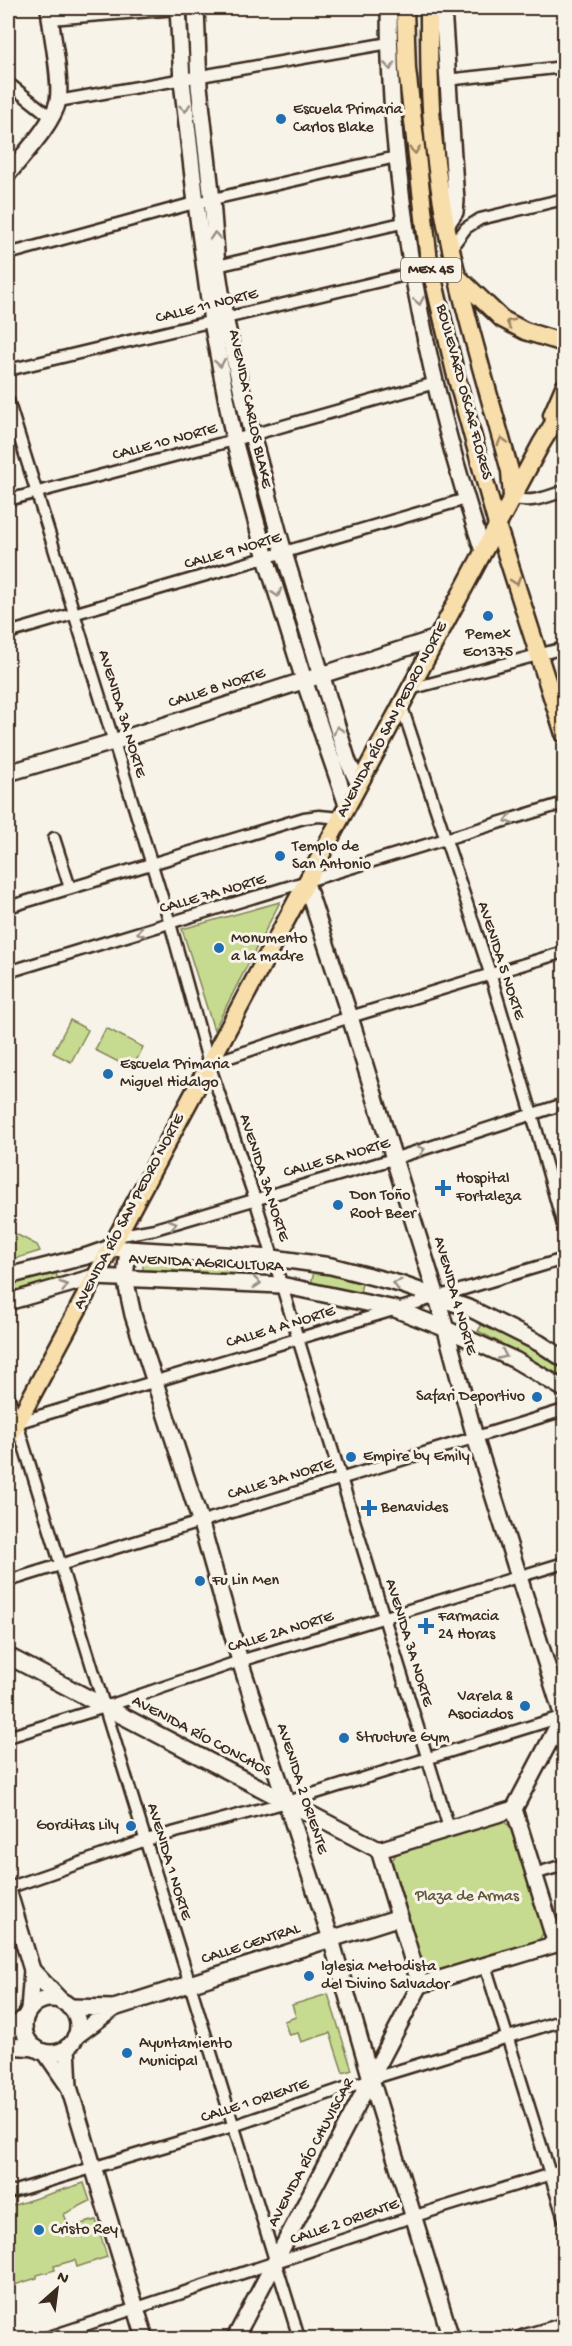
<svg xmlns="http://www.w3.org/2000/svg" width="572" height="2346" viewBox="0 0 572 2346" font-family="'Gochi Hand',sans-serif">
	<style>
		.green { fill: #c7db90; stroke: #818257; stroke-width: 1.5 }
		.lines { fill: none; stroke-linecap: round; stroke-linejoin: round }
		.street-casing { stroke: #3b2a1e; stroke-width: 15 }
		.secondary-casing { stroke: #3b2a1e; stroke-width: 20 }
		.primary-casing { stroke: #3b2a1e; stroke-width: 21 }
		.street { stroke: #f7f3e8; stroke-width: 10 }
		.secondary { stroke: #f7f3e8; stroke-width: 15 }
		.primary { stroke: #f8deab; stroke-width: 16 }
		.oneway { stroke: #998e83 }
		.oneway2 { stroke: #9a8464 }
		.poi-dot { fill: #1f6fb2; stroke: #f7f3e8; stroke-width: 2 }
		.labels { text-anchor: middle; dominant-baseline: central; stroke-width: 6; stroke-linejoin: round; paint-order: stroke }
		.shield { fill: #f7f3e8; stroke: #73665b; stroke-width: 1.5 }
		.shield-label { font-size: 15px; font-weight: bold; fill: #3b2a1e }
		.poi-label { font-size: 16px; fill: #3b2a1e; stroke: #f7f3e8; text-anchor: start }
		.street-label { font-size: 16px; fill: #3b2a1e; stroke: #f7f3e8 }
		.park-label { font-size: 16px; fill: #5e563a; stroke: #f7f3e8 }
	</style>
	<rect width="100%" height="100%" fill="#f7f3e8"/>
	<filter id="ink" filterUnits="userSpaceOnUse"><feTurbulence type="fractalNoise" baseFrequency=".0167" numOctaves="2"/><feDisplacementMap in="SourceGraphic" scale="12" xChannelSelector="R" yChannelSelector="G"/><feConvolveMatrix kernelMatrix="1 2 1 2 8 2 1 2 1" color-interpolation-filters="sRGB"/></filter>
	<g filter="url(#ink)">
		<!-- green -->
		<g class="green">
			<path d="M280,902L214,1030L182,929Z"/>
			<path d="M70,1020L88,1030L71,1062L53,1053Z"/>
			<path d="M106,1028L143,1047L132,1069L95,1050Z"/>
			<path d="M8,1230L37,1245L40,1251L8,1261Z"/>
			<path d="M143,1256H241L240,1274L143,1270Z"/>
			<path d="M53,1264L58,1279L8,1296V1279Z"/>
			<path d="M315,1268L364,1275L359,1297L311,1284Z"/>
			<path d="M484,1321L564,1364V1377L478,1331Z"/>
			<path d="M500,1820L512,1827L544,1931L538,1942L434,1974L422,1967L390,1864L396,1854Z"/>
			<path d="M328,1994L352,2070L343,2073L330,2033L301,2042L298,2033L289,2035L284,2021L296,2017L292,2005Z"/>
			<path d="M84,2183L90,2201L64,2214L69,2227L96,2220L107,2257L77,2267L75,2260L54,2266L55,2270L37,2275V2278L11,2286L8,2274V2207Z"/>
		</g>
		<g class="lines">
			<defs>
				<g id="street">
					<path d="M50,19L178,9"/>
					<path d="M446,80L564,67"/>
					<path d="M8,83L51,117"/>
					<path d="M58,101L389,43"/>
					<path d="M451,248L466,228L480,219L564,199"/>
					<path d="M8,254L187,205L396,157"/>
					<path d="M217,266L406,222"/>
					<path d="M8,370L414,273"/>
					<path d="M8,400L170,923L209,1064L255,1199L449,1828"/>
					<path d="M512,498C530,504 547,497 564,491"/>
					<path d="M8,500L234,440L435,383"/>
					<path d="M8,633L466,499"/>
					<path d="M410,689L564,648"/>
					<path d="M401,704L490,973L532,1114L564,1229"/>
					<path d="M54,838L70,888"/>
					<path d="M8,907L304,818L319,816L341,818"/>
					<path d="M8,972L564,803"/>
					<path d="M209,1064L350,1017L564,952"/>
					<path d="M116,1236L155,1229L393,1159L564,1104"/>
					<path d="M8,1394L299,2338"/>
					<path d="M16,1423L564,1259"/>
					<path d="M8,1581L564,1410"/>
					<path d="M8,1737L105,1707L240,1661L564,1563"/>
					<path d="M534,1874L564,1865"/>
					<path d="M8,1888L146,1840L287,1802L564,1716"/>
					<path d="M485,1965L564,2219"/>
					<path d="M8,2193L233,2126L371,2079L564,2020"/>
					<path d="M46,2338L415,2216L564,2170"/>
				</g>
				<g id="secondary">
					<path d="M178,8L182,81L196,203L212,322L234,440L266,558L304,680L347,805"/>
					<path d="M196,8L199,86L212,200L217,266L225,318L252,435L284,553L348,762L359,784"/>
					<path d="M389,8C389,188 426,380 483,551"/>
					<path d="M443,8L456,201L455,212L446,225"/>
					<path d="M8,174C23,155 53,124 58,101C62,79 51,32 49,8"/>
					<path d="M8,773L113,742L437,638"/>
					<path d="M306,883L350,1017L437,1297L475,1437L564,1720"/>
					<path d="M128,1249L125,1278L133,1315L200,1520L240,1661L331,1939L371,2079L451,2338"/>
					<path d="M8,1276L87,1256L110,1248L273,1258L331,1266L400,1284L471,1309L539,1343L564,1359"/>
					<path d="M8,1302L94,1277L281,1285L395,1309L444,1328L515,1360L564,1389"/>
					<path d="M8,1656L379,1850"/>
					<path d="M514,1809L556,1944L420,1985L379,1850Z"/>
					<path d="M514,1809L564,1714"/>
					<path d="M8,1890L32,1970"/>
					<circle cx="51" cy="2026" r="27"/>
					<path d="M69,2007L114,2008L75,2037"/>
					<path d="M114,2008L400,1917"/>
					<path d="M29,2010L32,1970L62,2002"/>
					<path d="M8,2032L25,2017"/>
					<path d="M8,2046L36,2048"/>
					<path d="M45,2052L69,2087L67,2047"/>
					<path d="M69,2087L145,2338"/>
					<path d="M235,2338L420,1985"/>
					<path d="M523,2338L564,2326"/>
				</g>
				<g id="primary">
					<path d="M405,8L407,69L429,261L455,372L497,525L564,734"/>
					<path d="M429,8C429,53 429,99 434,144C445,255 481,364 510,471L512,497"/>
					<path d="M458,277L502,319L525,331L564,343"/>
					<path d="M552,415L564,387"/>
					<path d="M8,1440L541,444L564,406"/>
				</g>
			</defs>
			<!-- street casing -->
			<use href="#street" class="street-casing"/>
			<!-- secondary casing -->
			<use href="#secondary" class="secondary-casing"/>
			<!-- primary casing -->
			<use href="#primary" class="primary-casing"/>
			<!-- street -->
			<use href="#street" class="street"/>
			<!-- secondary -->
			<use href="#secondary" class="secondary"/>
			<!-- primary -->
			<use href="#primary" class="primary"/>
		</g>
		<!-- one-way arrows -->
		<defs><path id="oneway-chevron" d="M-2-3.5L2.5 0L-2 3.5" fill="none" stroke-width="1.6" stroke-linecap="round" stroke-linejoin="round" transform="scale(1.5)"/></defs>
		<g class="oneway">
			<use href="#oneway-chevron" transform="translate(390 66) rotate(86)"/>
			<use href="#oneway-chevron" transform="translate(185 108) rotate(83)"/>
			<use href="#oneway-chevron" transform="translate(215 236) rotate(-94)"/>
			<use href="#oneway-chevron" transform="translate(419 301) rotate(79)"/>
			<use href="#oneway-chevron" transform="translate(220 363) rotate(80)"/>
			<use href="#oneway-chevron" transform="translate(277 593) rotate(73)"/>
			<use href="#oneway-chevron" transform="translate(338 730) rotate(-107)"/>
			<use href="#oneway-chevron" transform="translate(509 820) rotate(163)"/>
			<use href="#oneway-chevron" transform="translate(141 932) rotate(163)"/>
			<use href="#oneway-chevron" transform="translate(421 1150) rotate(-18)"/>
			<use href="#oneway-chevron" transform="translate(173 1224) rotate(-16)"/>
			<use href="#oneway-chevron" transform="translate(257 1283) rotate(3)"/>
			<use href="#oneway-chevron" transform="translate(397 1284) rotate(-164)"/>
			<use href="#oneway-chevron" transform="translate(64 1286) rotate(-16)"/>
			<use href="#oneway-chevron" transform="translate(503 1355) rotate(25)"/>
		</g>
		<g class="oneway2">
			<use href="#oneway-chevron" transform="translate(415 150) rotate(84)"/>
			<use href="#oneway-chevron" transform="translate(510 323) rotate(-152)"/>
			<use href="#oneway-chevron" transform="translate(502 441) rotate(-105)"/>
			<use href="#oneway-chevron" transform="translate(516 581) rotate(71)"/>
		</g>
	</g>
	<!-- markers -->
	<g class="poi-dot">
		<circle cx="281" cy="119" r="6"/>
		<circle cx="488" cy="616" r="6"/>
		<circle cx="280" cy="856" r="6"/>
		<circle cx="219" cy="948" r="6"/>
		<circle cx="108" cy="1074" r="6"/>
		<path d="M440 1179h6v6h6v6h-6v6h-6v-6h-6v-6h6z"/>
		<circle cx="338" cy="1205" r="6"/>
		<circle cx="537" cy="1397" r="6"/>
		<circle cx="351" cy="1457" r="6"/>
		<path d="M366 1499h6v6h6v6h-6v6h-6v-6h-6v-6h6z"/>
		<circle cx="200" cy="1581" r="6"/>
		<path d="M423 1617h6v6h6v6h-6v6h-6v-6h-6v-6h6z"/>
		<circle cx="525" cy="1706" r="6"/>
		<circle cx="344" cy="1738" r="6"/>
		<circle cx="131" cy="1826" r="6"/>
		<circle cx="309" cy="1976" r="6"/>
		<circle cx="127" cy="2053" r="6"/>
		<circle cx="39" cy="2230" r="6"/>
	</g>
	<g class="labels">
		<!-- shield labels -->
		<rect class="shield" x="401" y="258" width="60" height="24" rx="4.5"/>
		<g class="shield-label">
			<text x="431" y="270">MEX 45</text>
		</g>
		<!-- poi labels -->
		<g class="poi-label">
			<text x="293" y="110">Escuela Primaria<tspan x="293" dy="18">Carlos Blake</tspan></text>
			<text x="488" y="635" text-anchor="middle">Pemex<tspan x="488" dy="18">E01375</tspan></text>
			<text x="292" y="847">Templo de<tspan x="292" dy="18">San Antonio</tspan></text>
			<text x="231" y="939">Monumento<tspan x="231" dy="18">a la madre</tspan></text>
			<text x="120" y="1065">Escuela Primaria<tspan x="120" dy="18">Miguel Hidalgo</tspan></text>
			<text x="456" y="1179">Hospital<tspan x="456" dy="18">Fortaleza</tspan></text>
			<text x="350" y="1196">Don Toño<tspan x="350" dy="18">Root Beer</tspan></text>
			<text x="525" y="1397" text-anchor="end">Safari Deportivo</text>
			<text x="363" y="1457">Empire by Emily</text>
			<text x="381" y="1508">Benavides</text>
			<text x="212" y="1581">Fu Lin Men</text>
			<text x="438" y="1617">Farmacia<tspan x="438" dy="18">24 Horas</tspan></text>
			<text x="513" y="1697" text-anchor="end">Varela &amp;<tspan x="513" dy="18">Asociados</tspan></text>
			<text x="356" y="1738">Structure Gym</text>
			<text x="119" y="1826" text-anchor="end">Gorditas Lily</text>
			<text x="321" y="1967">Iglesia Metodista<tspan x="321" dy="18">del Divino Salvador</tspan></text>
			<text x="139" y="2044">Ayuntamiento<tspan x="139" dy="18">Municipal</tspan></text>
			<text x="51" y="2230">Cristo Rey</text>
		</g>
		<!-- street labels -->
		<g class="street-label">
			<text transform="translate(207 307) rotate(-14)">CALLE 11 NORTE</text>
			<text transform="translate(463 392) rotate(75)">BOULEVARD OSCAR FLORES</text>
			<text transform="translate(249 409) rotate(78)">AVENIDA CARLOS BLAKE</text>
			<text transform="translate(165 443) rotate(-15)">CALLE 10 NORTE</text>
			<text transform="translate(233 552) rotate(-16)">CALLE 9 NORTE</text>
			<text transform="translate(217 689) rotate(-18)">CALLE 8 NORTE</text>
			<text transform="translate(121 714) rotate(73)">AVENIDA 3A NORTE</text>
			<text transform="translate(393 720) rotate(-62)">AVENIDA RÍO SAN PEDRO NORTE</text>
			<text transform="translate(213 895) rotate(-16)">CALLE 7A NORTE</text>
			<text transform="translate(500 961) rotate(72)">AVENIDA 5 NORTE</text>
			<text transform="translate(337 1159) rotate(-16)">CALLE 5A NORTE</text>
			<text transform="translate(263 1178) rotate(72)">AVENIDA 3A NORTE</text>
			<text transform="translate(130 1212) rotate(-62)">AVENIDA RÍO SAN PEDRO NORTE</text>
			<text transform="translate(206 1264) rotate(3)">AVENIDA AGRICULTURA</text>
			<text transform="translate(454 1296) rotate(74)">AVENIDA 4 NORTE</text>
			<text transform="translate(281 1328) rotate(-17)">CALLE 4 A NORTE</text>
			<text transform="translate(281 1480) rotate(-17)">CALLE 3A NORTE</text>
			<text transform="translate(281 1633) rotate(-17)">CALLE 2A NORTE</text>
			<text transform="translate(408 1643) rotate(73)">AVENIDA 3A NORTE</text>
			<text transform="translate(201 1737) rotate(28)">AVENIDA RÍO CONCHOS</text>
			<text transform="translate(301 1789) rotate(72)">AVENIDA 2 ORIENTE</text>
			<text transform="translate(168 1862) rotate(73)">AVENIDA 1 NORTE</text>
			<text transform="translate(251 1945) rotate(-18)">CALLE CENTRAL</text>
			<text transform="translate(255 2102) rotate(-18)">CALLE 1 ORIENTE</text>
			<text transform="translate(312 2153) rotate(-62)">AVENIDA RÍO CHUVISCAR</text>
			<text transform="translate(345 2223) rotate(-19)">CALLE 2 ORIENTE</text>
		</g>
		<!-- park labels -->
		<g class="park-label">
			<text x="467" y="1897">Plaza de Armas</text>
		</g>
	</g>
	<!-- margin -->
	<rect width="572" height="2346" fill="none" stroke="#f7f3e8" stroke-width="30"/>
	<rect x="15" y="15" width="542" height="2316" fill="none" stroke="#3b2a1e" stroke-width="2" filter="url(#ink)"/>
	<!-- north arrow -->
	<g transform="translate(57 2289) rotate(28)" stroke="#f7f3e8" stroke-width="4.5" paint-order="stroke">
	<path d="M0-4.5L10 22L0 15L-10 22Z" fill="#3b2a1e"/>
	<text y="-9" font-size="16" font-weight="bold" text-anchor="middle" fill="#3b2a1e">N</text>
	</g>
</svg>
